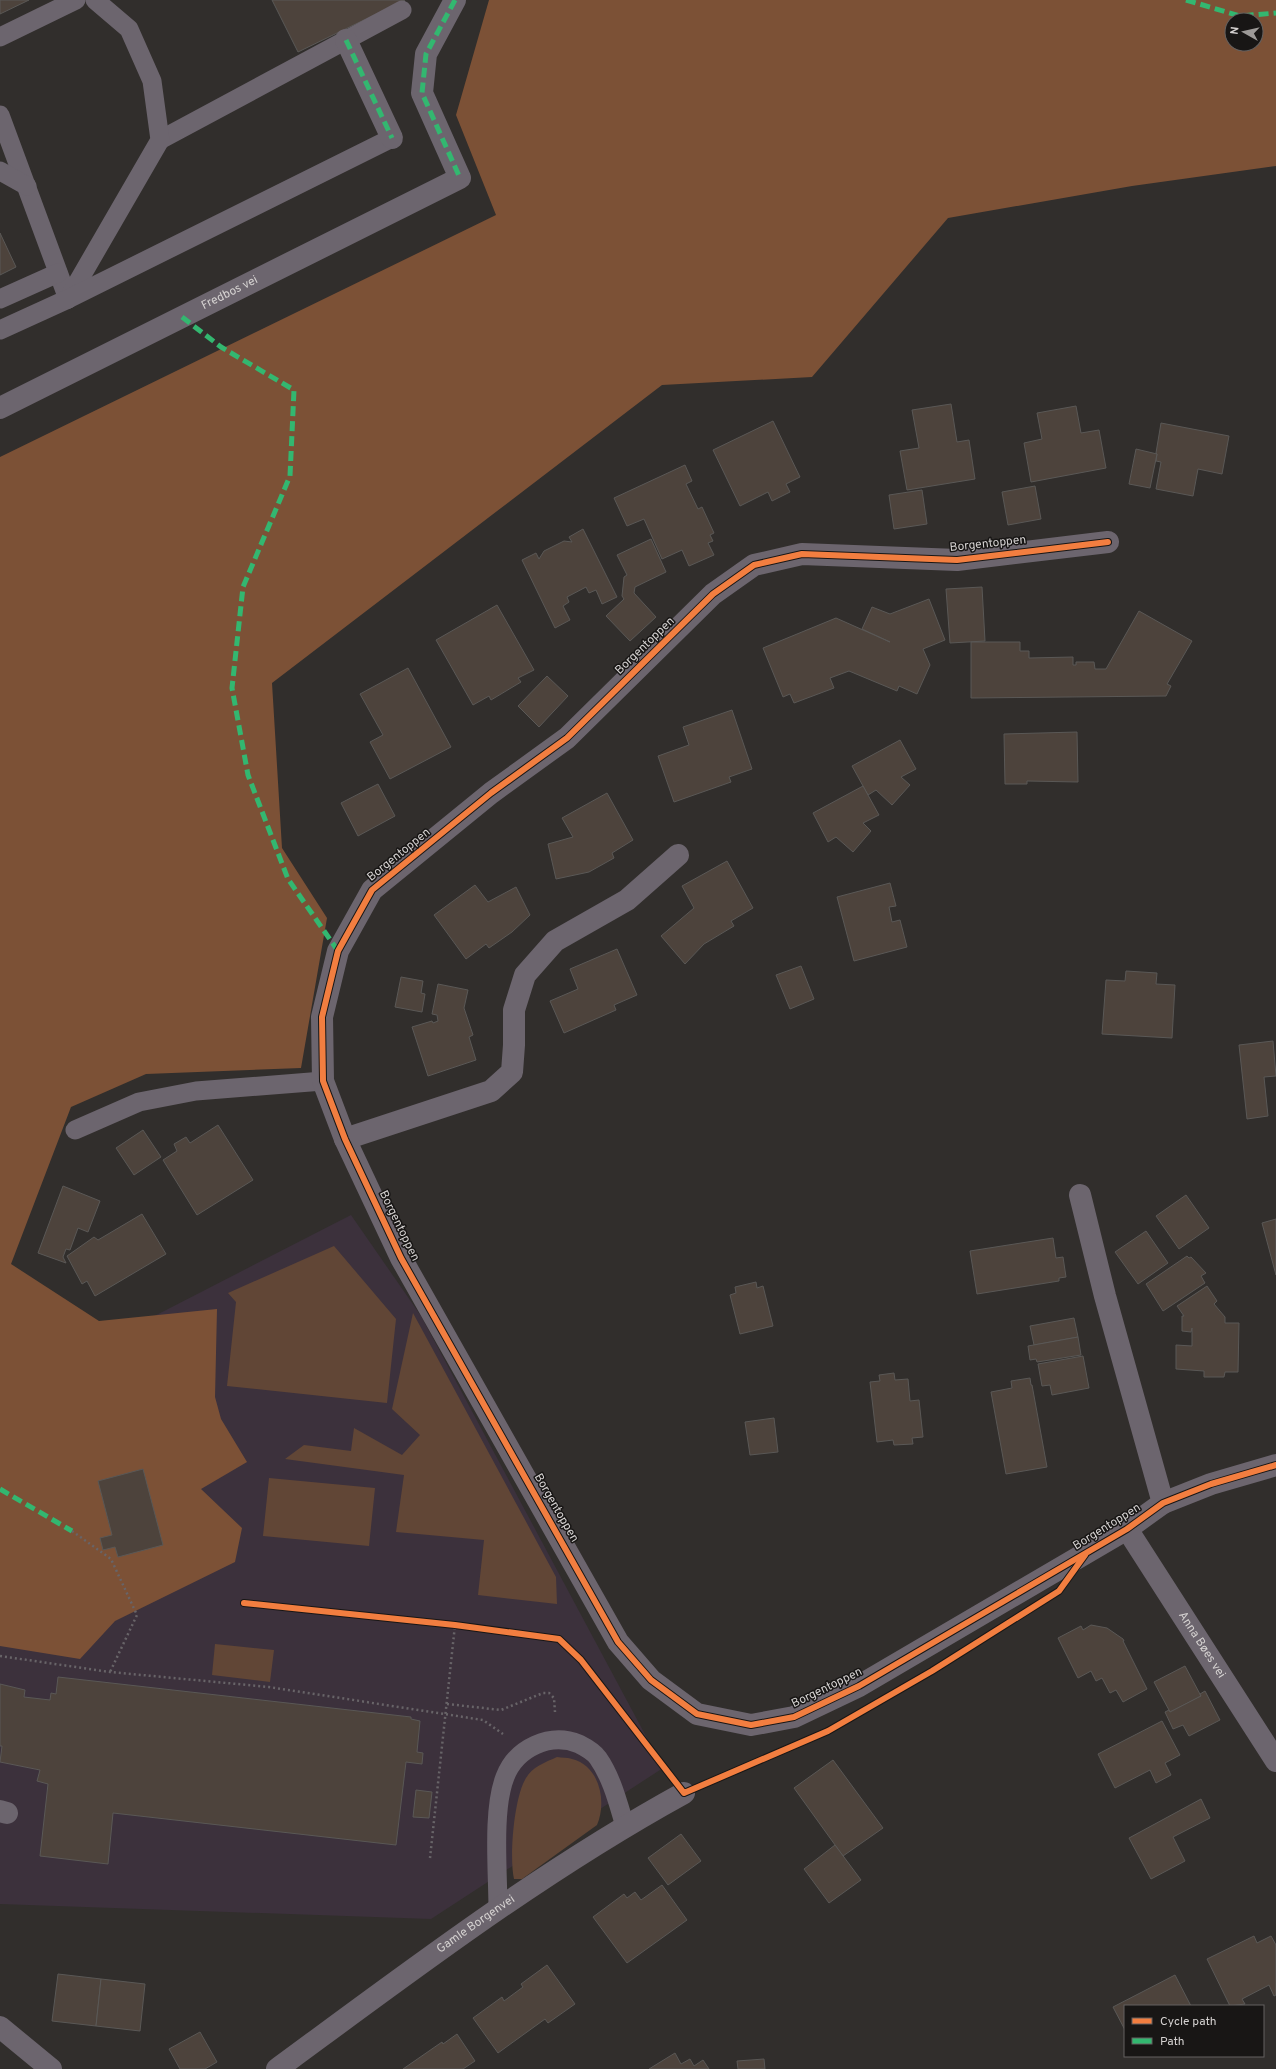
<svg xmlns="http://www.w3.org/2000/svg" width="1276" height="2069" viewBox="0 0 1276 2069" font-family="Overpass,sans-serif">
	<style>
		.education { fill: #3c313c }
		.green { fill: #614636 }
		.forest { fill: #7c5136; fill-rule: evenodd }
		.building { fill: #4d433c; stroke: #5a5856 }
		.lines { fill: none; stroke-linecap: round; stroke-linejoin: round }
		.path { stroke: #686468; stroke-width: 2.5; stroke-dasharray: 2 3; stroke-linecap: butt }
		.lane { stroke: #6c656e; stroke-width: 19 }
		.street { stroke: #6c656e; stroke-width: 22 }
		.quiet { stroke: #33b770; stroke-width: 5; stroke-dasharray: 10 5; stroke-linecap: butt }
		.cycleway-casing { stroke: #181615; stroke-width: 8 }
		.cycleway { stroke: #f27e40; stroke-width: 6 }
		.labels { text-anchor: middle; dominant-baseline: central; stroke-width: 3; stroke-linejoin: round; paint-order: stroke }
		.street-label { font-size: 12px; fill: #d5d2d1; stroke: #181615 }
	</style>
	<rect width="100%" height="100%" fill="#312e2c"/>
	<!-- education -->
	<path class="education" d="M351,1215L421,1316L663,1768L431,1919L0,1904V1406L135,1326Z"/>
	<!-- green -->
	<g class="green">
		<path d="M334,1246L396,1319L387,1403L227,1386L236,1302L228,1293Z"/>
		<path d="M413,1313L556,1577L557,1604L478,1595L484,1540L396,1532L404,1475L285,1459L304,1445L351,1451L354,1428L402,1455L420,1435L392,1409Z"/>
		<path d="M269,1478L375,1488L369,1546L263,1536Z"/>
		<path d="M215,1644L274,1650L270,1682L212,1675Z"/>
		<path d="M557,1757C562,1758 567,1757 572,1759C600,1766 607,1802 597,1825L522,1879H514C509,1857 514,1797 526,1778C532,1767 546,1762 557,1757Z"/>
	</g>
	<!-- forest -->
	<path class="forest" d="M489,0H1276V166L1132,186L948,218L812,377L662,385L272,683L282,848L327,918L301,1068L146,1074L71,1107L11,1264L99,1321L217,1309L215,1397L221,1419L247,1462L201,1489L242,1528L235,1562L115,1621L80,1659L0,1646V457L496,215L456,115ZM1232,20H1256V44H1232Z"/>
	<!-- building -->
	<g class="building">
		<path d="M0,0H29L0,14Z"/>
		<path d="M272,0H405L298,52Z"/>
		<path d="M0,233L16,267L0,275Z"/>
		<path d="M951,404L957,442L969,440L975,479L907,490L900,451L919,448L912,410Z"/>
		<path d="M1076,406L1081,433L1099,430L1106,468L1031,482L1024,443L1042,439L1037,413Z"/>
		<path d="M773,421L800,477L786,484L790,492L772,501L768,492L740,506L713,450Z"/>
		<path d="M1161,423L1229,436L1222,474L1198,469L1193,496L1156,489L1161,462L1156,461L1157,454L1156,453Z"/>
		<path d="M1136,449L1157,454L1150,488L1129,484Z"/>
		<path d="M685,465L692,481L686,484L698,509L702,507L714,533L710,535L713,541L708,543L714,555L689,566L682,550L662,559L644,519L627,526L614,498Z"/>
		<path d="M1035,486L1041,519L1008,525L1002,492Z"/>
		<path d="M922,490L927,524L894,529L889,495Z"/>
		<path d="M583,529L617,597L602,604L596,590L589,593L586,587L567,597L569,602L563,606L570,620L555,628L522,560L536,553L539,559L544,551L564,541L572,542L569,537Z"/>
		<path d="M651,539L666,572L635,587L634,593L656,617L630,641L606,616L624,599L622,596L624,577L627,575L617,555Z"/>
		<path d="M982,587L985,641L950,643L946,589Z"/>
		<path d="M929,599L945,640L923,649L930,665L917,694L899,686L897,691L849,671L830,678L834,688L794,703L790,694L783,697L763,648L836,618L890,642L862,629L872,607L890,614Z"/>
		<path d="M497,605L534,670L518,678L521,682L491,700L489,696L473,705L436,640Z"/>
		<path d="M1139,611L1192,641L1167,684L1171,686L1166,696L971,698V642H1020V651H1029V658L1073,657V665H1076V662H1094L1095,669H1106Z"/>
		<path d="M408,668L451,747L390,779L370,742L383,735L360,694Z"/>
		<path d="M547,676L568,696L539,727L518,706Z"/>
		<path d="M732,710L752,769L729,777L731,782L674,802L658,756L689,745L683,727Z"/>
		<path d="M1077,732L1078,782L1027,781V784H1005L1004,734Z"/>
		<path d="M900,740L916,769L901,777L910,785L892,805L876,790L868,795L852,766Z"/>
		<path d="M378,784L395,816L358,836L341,803Z"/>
		<path d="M863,786L879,815L863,823L871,831L853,852L836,837L828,842L813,813Z"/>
		<path d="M607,793L633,840L612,853L614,858L589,872L556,879L548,844L573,837L562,818Z"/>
		<path d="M727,861L753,908L731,921L734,926L704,944L685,964L661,936L694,908L682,886Z"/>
		<path d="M890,883L896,906L889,907L892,922L900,920L907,947L854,961L837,897Z"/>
		<path d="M475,885L488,902L516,887L530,915L512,932L489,948L486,944L466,959L434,915Z"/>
		<path d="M617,949L637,995L614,1005L616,1010L564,1033L550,1001L578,989L570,969Z"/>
		<path d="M801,966L814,999L790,1009L776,975Z"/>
		<path d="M1126,971L1157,973L1156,984L1175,985L1172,1038L1102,1034L1106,980L1125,981Z"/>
		<path d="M401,977L423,981L421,993L425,994L422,1012L395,1007Z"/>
		<path d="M438,984L468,990L464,1008L473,1035L469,1037L476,1060L428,1076L412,1027L432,1021L433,1023L438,1021L437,1015L432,1014Z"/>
		<path d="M1273,1041L1276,1076L1264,1077L1268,1116L1247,1119L1239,1045Z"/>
		<path d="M218,1125L253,1180L197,1215L163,1160L177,1151L174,1144L186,1137L190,1143Z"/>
		<path d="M143,1130L161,1157L134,1175L116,1148Z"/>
		<path d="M63,1186L100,1201L88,1232L78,1228L70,1250L66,1249L63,1257L66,1263L38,1253Z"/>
		<path d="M1186,1195L1209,1228L1179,1249L1156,1216Z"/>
		<path d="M142,1214L166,1254L95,1296L87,1281L82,1284L67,1256L94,1237L98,1240Z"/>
		<path d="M1276,1219V1275L1262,1223Z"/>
		<path d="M1146,1231L1168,1263L1138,1284L1115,1252Z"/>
		<path d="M1053,1238L1056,1258L1063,1257L1066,1277L1059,1278V1281L977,1294L970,1251Z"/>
		<path d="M1187,1256L1189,1258L1191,1257L1206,1273L1201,1276L1205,1283L1163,1311L1146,1284Z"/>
		<path d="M756,1282L757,1288L763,1286L773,1326L740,1334L730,1295L736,1293L735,1287Z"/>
		<path d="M1207,1286L1217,1301L1214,1304L1225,1317V1323H1239L1238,1372H1225L1224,1377H1204V1371L1176,1369V1345L1192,1346V1328L1191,1332L1182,1331V1316H1184L1177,1306Z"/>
		<path d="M1074,1318L1078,1337L1034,1345L1030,1326Z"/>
		<path d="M1078,1337L1081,1355L1037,1362L1036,1359L1030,1360L1028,1346Z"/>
		<path d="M1083,1356L1089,1388L1052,1395L1050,1385L1042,1386L1038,1364Z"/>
		<path d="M894,1373L895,1380L908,1379L910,1401L919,1400L923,1437L912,1438L913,1444L894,1445L893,1440L877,1442L870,1382L880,1381L879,1375Z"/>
		<path d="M1030,1378L1031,1385H1032L1047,1467L1006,1474L991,1392L1012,1388L1011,1381Z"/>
		<path d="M774,1418L778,1452L750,1455L745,1422Z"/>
		<path d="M143,1469L163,1545L118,1557L115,1547L103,1550L100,1538L112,1535L98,1481Z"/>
		<path d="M1091,1625L1107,1628L1123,1639L1124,1641H1123L1147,1689L1123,1702L1116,1690L1110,1693L1102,1678L1096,1681L1091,1671L1078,1678L1058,1638L1081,1626L1083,1630Z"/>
		<path d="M1185,1666L1201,1696L1170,1712L1154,1682Z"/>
		<path d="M58,1677L411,1717V1719L420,1721L417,1752L423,1753L422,1764L406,1762L396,1845L113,1813L108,1864L40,1856L48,1784L37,1781L40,1770L0,1762L2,1746H0V1684L25,1690L24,1697L50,1700L51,1693L56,1694Z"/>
		<path d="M1205,1691L1220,1720L1189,1736L1183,1725L1173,1729L1165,1712L1169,1710L1170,1712L1201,1696L1200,1694Z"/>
		<path d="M1162,1721L1180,1755L1165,1763L1171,1775L1156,1783L1150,1770L1115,1788L1098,1754Z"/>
		<path d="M833,1760L883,1828L843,1856L794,1788Z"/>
		<path d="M416,1790L432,1792L429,1818L413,1817Z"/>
		<path d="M1201,1799L1210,1818L1173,1837L1185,1861L1151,1879L1129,1838Z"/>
		<path d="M681,1834L701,1861L668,1885L648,1858Z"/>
		<path d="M835,1845L861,1880L829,1903L804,1869Z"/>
		<path d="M662,1885L687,1920L627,1963L593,1917L624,1894L627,1898L635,1892L641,1900Z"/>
		<path d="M1254,1936L1257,1943L1271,1936L1276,1945V1995L1274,1996L1269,1985L1242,1999L1245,2004L1230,2006L1207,1959Z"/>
		<path d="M547,1965L575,2004L548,2023L545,2019L498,2053L473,2018L502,1997L504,2001L523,1987L521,1984Z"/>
		<path d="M58,1974L101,1979L96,2026L52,2021Z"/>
		<path d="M1175,1975L1191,2006H1125V2030L1113,2007Z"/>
		<path d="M101,1979L145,1984L140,2031L96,2026Z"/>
		<path d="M200,2032L217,2062L205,2069H180L169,2049Z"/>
		<path d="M457,2034L475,2061L463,2069H403L442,2042L443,2044Z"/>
		<path d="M675,2053L681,2064L690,2059L694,2066L703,2060L709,2069H649Z"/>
		<path d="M764,2059L765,2069H738L737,2061Z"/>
	</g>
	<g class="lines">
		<!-- path -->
		<g class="path">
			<path d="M72,1531L111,1559L137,1615L110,1672"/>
			<path d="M0,1656L110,1672L269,1687L483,1720L503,1734"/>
			<path d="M447,1704L501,1710L543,1693H549L554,1698L555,1712"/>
			<path d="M430,1858L455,1625"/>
		</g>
		<!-- lane -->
		<g class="lane">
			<path d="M0,37L76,0"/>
			<path d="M0,115L68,299"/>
			<path d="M160,140L402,10"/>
			<path d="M0,171L27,186"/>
			<path d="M0,299L58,273"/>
			<path d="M68,299L160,140L152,81L129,29L95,0"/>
			<path d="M0,330L68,299L392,138"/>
			<path d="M75,1130L139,1102L196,1091L323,1081"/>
			<path d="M498,1910C498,1872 492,1810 505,1777C516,1748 550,1732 579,1744C585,1747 594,1752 598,1758C612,1778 618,1803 625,1826"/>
		</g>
		<!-- street -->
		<g class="street">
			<path d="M346,40L392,138"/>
			<path id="s1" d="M0,408L460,178L422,93L426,54L455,0"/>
			<path d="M1108,542L957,560L802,554L754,565L713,594L567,738L491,793L372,890L338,951L322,1017L323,1081L345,1139L401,1258L618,1642L651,1680L697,1714L751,1725L794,1717L859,1686L1127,1529L1163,1503L1211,1484L1276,1465"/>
			<path d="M345,1139L491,1091L512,1072L514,1045V1010L525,975L555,941L627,900L678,855"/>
			<path d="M1080,1195L1105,1296L1163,1503"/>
			<path id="s2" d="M1127,1529L1276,1761"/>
			<path d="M0,1811L7,1813"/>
			<path d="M0,2027L51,2069"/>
			<path id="s3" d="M277,2069C409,1972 540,1872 684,1793"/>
		</g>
		<!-- quiet -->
		<g class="quiet">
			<path d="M455,0L426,54L422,93L460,178"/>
			<path d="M1186,0L1240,16L1276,13"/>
			<path d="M346,40L392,138"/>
			<path d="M182,317L221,347L294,390L290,476L243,587L232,688L248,775L288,879L338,951"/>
			<path d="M0,1489L72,1531"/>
		</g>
		<defs>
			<g id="cycleway">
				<path d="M1108,542L957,560L802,554L754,565L713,594L567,738L491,793L372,890L338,951L322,1017L323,1081L345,1139L401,1258L618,1642L651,1680L697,1714L751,1725L794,1717L859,1686L1127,1529L1163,1503L1211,1484L1276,1465"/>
				<path d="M244,1603L455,1625L559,1639L581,1660L684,1793L828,1731L932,1671L1059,1591L1085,1555"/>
			</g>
		</defs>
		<!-- cycleway casing -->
		<use href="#cycleway" class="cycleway-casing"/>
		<!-- cycleway -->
		<use href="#cycleway" class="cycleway"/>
	</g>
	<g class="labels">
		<!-- street labels -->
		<g class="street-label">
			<text stroke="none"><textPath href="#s1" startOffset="257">Fredbos vei</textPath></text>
			<text transform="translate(988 544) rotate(-6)">Borgentoppen</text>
			<text transform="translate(645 646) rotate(-44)">Borgentoppen</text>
			<text transform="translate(399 855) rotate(-39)">Borgentoppen</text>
			<text transform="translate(399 1226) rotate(64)">Borgentoppen</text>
			<text transform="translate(556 1508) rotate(60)">Borgentoppen</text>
			<text transform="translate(1107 1527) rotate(-32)">Borgentoppen</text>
			<text stroke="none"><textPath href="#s2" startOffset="138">Anna Bøes vei</textPath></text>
			<text transform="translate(827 1688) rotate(-26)">Borgentoppen</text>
			<text stroke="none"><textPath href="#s3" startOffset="246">Gamle Borgenvei</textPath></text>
		</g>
	</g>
	<!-- legend -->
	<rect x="1124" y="2005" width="140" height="52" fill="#181615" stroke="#646160"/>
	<rect x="1132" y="2018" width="20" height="6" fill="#f27e40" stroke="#646160"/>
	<text x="1160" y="2025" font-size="12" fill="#d5d2d1">Cycle path</text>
	<rect x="1132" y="2038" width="20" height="6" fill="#33b770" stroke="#646160"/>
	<text x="1160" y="2045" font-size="12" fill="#d5d2d1">Path</text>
	<!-- north arrow -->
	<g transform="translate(1244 32) rotate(278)"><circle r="19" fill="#181615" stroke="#646160"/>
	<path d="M0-3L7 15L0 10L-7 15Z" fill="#9c9997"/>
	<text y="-6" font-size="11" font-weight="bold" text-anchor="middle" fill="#d5d2d1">N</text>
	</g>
</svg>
